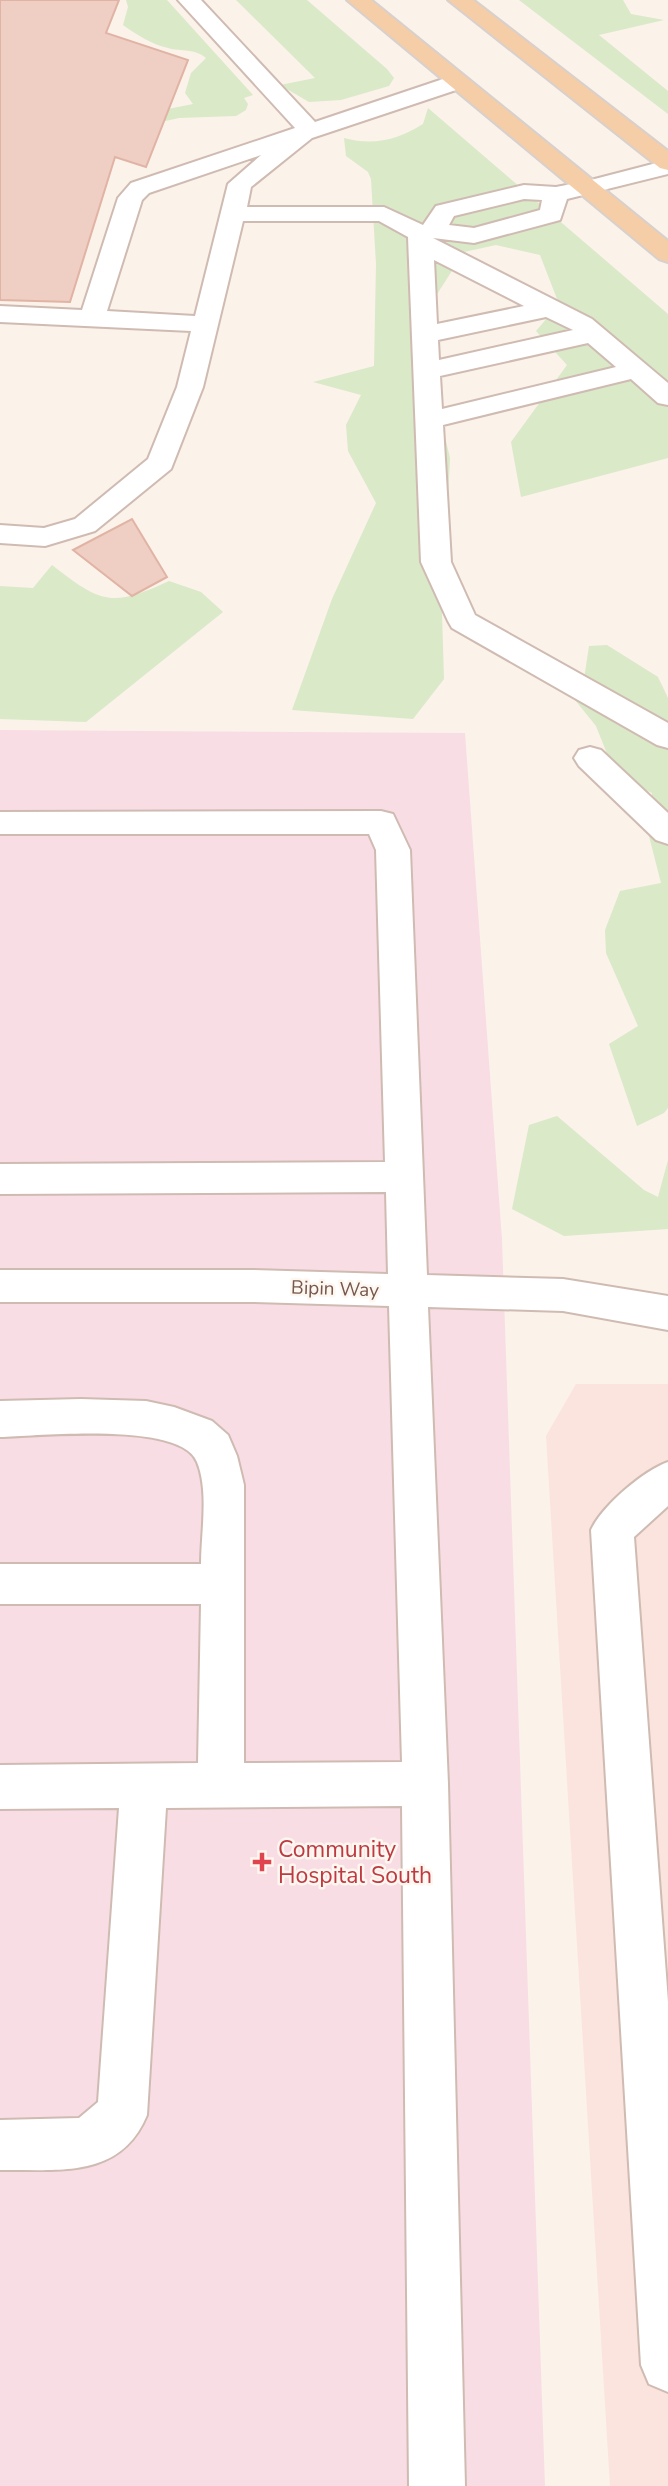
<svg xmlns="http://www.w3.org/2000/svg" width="668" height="2486" viewBox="0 0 668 2486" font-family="'Nunito Sans',sans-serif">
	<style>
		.commercial { fill: #fbe3de }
		.medical { fill: #f9dde4 }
		.green { fill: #dae9c8 }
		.building { fill: #efcec3; stroke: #e1b3a4; stroke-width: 2 }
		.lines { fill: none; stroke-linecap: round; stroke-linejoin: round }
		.minor-casing { stroke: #cfbbb2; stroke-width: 4 }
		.major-casing { stroke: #d8d0cd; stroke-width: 4 }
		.minor { fill: #fff; fill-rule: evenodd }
		.major { fill: #f5cda7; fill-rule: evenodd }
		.health-dot { fill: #e0444e; stroke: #fef7f0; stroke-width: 2.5 }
		.labels { text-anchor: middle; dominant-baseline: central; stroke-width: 5; stroke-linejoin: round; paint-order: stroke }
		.street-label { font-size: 19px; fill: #75574e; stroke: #fef7f0 }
		.near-health-label { font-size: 23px; fill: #be3a42; stroke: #fef7f0; text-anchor: start }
	</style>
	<rect width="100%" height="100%" fill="#fbf2ea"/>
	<!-- commercial -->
	<path class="commercial" d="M576,1384H668V2486H610L546,1436Z"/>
	<!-- medical -->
	<path class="medical" d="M0,730L465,733L502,1239L545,2486H0Z"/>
	<!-- green -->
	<g class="green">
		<path d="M126,0H167L253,95L244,98L248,104L246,110L236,116L179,118L133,128L163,110L193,104L185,93L191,73L206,58C194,48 182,52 168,48C151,44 137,35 123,25L128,7Z"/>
		<path d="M236,0H307L387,69L394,78L389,86L341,100L309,102L280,85L315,78Z"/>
		<path d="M519,0H623L631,14L664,20L599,35L668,91V114Z"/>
		<path d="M428,108L668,314V458L521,497L511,442L567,365L536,331L559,304L540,255L496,245L464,252L432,302L429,371L450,458L442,614L444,679L413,719L292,710L332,599L376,503L348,451L346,425L361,395L313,382L374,366L376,264L371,179L368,172L346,156L344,138C374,146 397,140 423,124Z"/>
		<path d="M52,565C101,603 111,608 169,581L201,592L223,612L86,722L0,719V586L33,588Z"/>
		<path d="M607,645L658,677L668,698V1108L664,1113L637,1126L609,1044L638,1026L606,953L605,930L620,891L661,883L649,836L652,793L616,776L596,726L571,695L584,679L589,646Z"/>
		<path d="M557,1116L644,1190L658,1197L668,1160V1229L564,1236L512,1209L529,1125Z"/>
	</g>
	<!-- building -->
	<g class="building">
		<path d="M0,0H119L106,33L188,60L146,167L115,157L70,302L0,300Z"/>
		<path d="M132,519L167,577L132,596L73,550Z"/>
	</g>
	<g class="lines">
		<defs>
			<g id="minor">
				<path d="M178,0H201L315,122L449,77H465L468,82L465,87L312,138L251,187L247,207H384L423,225L436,206L524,185L556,187L587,181L668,160V174L567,199L560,220L474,243L433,238L592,319L668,383V405L658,403L631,379L443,425L451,562L475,615L668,723V748L657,745L452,628L448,621L421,562L408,237L379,221H243L203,387L171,469L95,531L45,546L0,543V525L44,528L75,519L148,459L177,387L191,331L0,322V306L82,310L118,198L131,183L295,128ZM261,155L228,184L195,316L107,311L142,200L149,193ZM524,199L542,200L540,210L474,228L449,225L454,216ZM434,260L524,306L437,324ZM546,317L573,330L439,360L438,340ZM588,343L616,367L442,409L440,376Z"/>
				<path d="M590,747L601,750L668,813V844L656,840L579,766L574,758L579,750Z"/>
				<path d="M381,811L393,814L410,850L427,1275L563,1279L668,1296V1330L563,1311L428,1307L448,1784L465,2486H409L402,1806L166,1808L147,2115C120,2180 58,2169 0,2170V2120L79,2118L98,2102L119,1808L0,1809V1765L198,1763L201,1604H0V1564H201C201,1533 209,1491 197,1462C181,1421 38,1436 0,1437V1401L81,1399L146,1401L174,1407L212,1421L228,1435L237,1456L244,1485V1763L402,1762L389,1306L253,1302H0V1270H253L388,1274L386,1192L0,1194V1164L385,1162L376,850L369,834H0V812Z"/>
				<path d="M668,1462V1506L634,1537L668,2002V2392L649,2384L641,2365L591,1530C602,1506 643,1471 668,1462Z"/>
			</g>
			<g id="major">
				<path d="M347,0H371L668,241V262L659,259Z"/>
				<path d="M448,0H473L668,151V170L660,168Z"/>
			</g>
		</defs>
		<!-- minor casing -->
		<use href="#minor" class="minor-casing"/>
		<!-- major casing -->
		<use href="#major" class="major-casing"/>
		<!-- minor -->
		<use href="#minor" class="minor"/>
		<!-- major -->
		<use href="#major" class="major"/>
	</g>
	<!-- markers -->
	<path class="health-dot" d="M258.5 1851.5h7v7h7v7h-7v7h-7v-7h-7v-7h7z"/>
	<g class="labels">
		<!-- street labels -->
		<g class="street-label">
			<text transform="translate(335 1289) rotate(2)">Bipin Way</text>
		</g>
		<!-- near-health labels -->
		<g class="near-health-label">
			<text x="278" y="1849">Community<tspan x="278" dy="26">Hospital South</tspan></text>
		</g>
	</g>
</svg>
